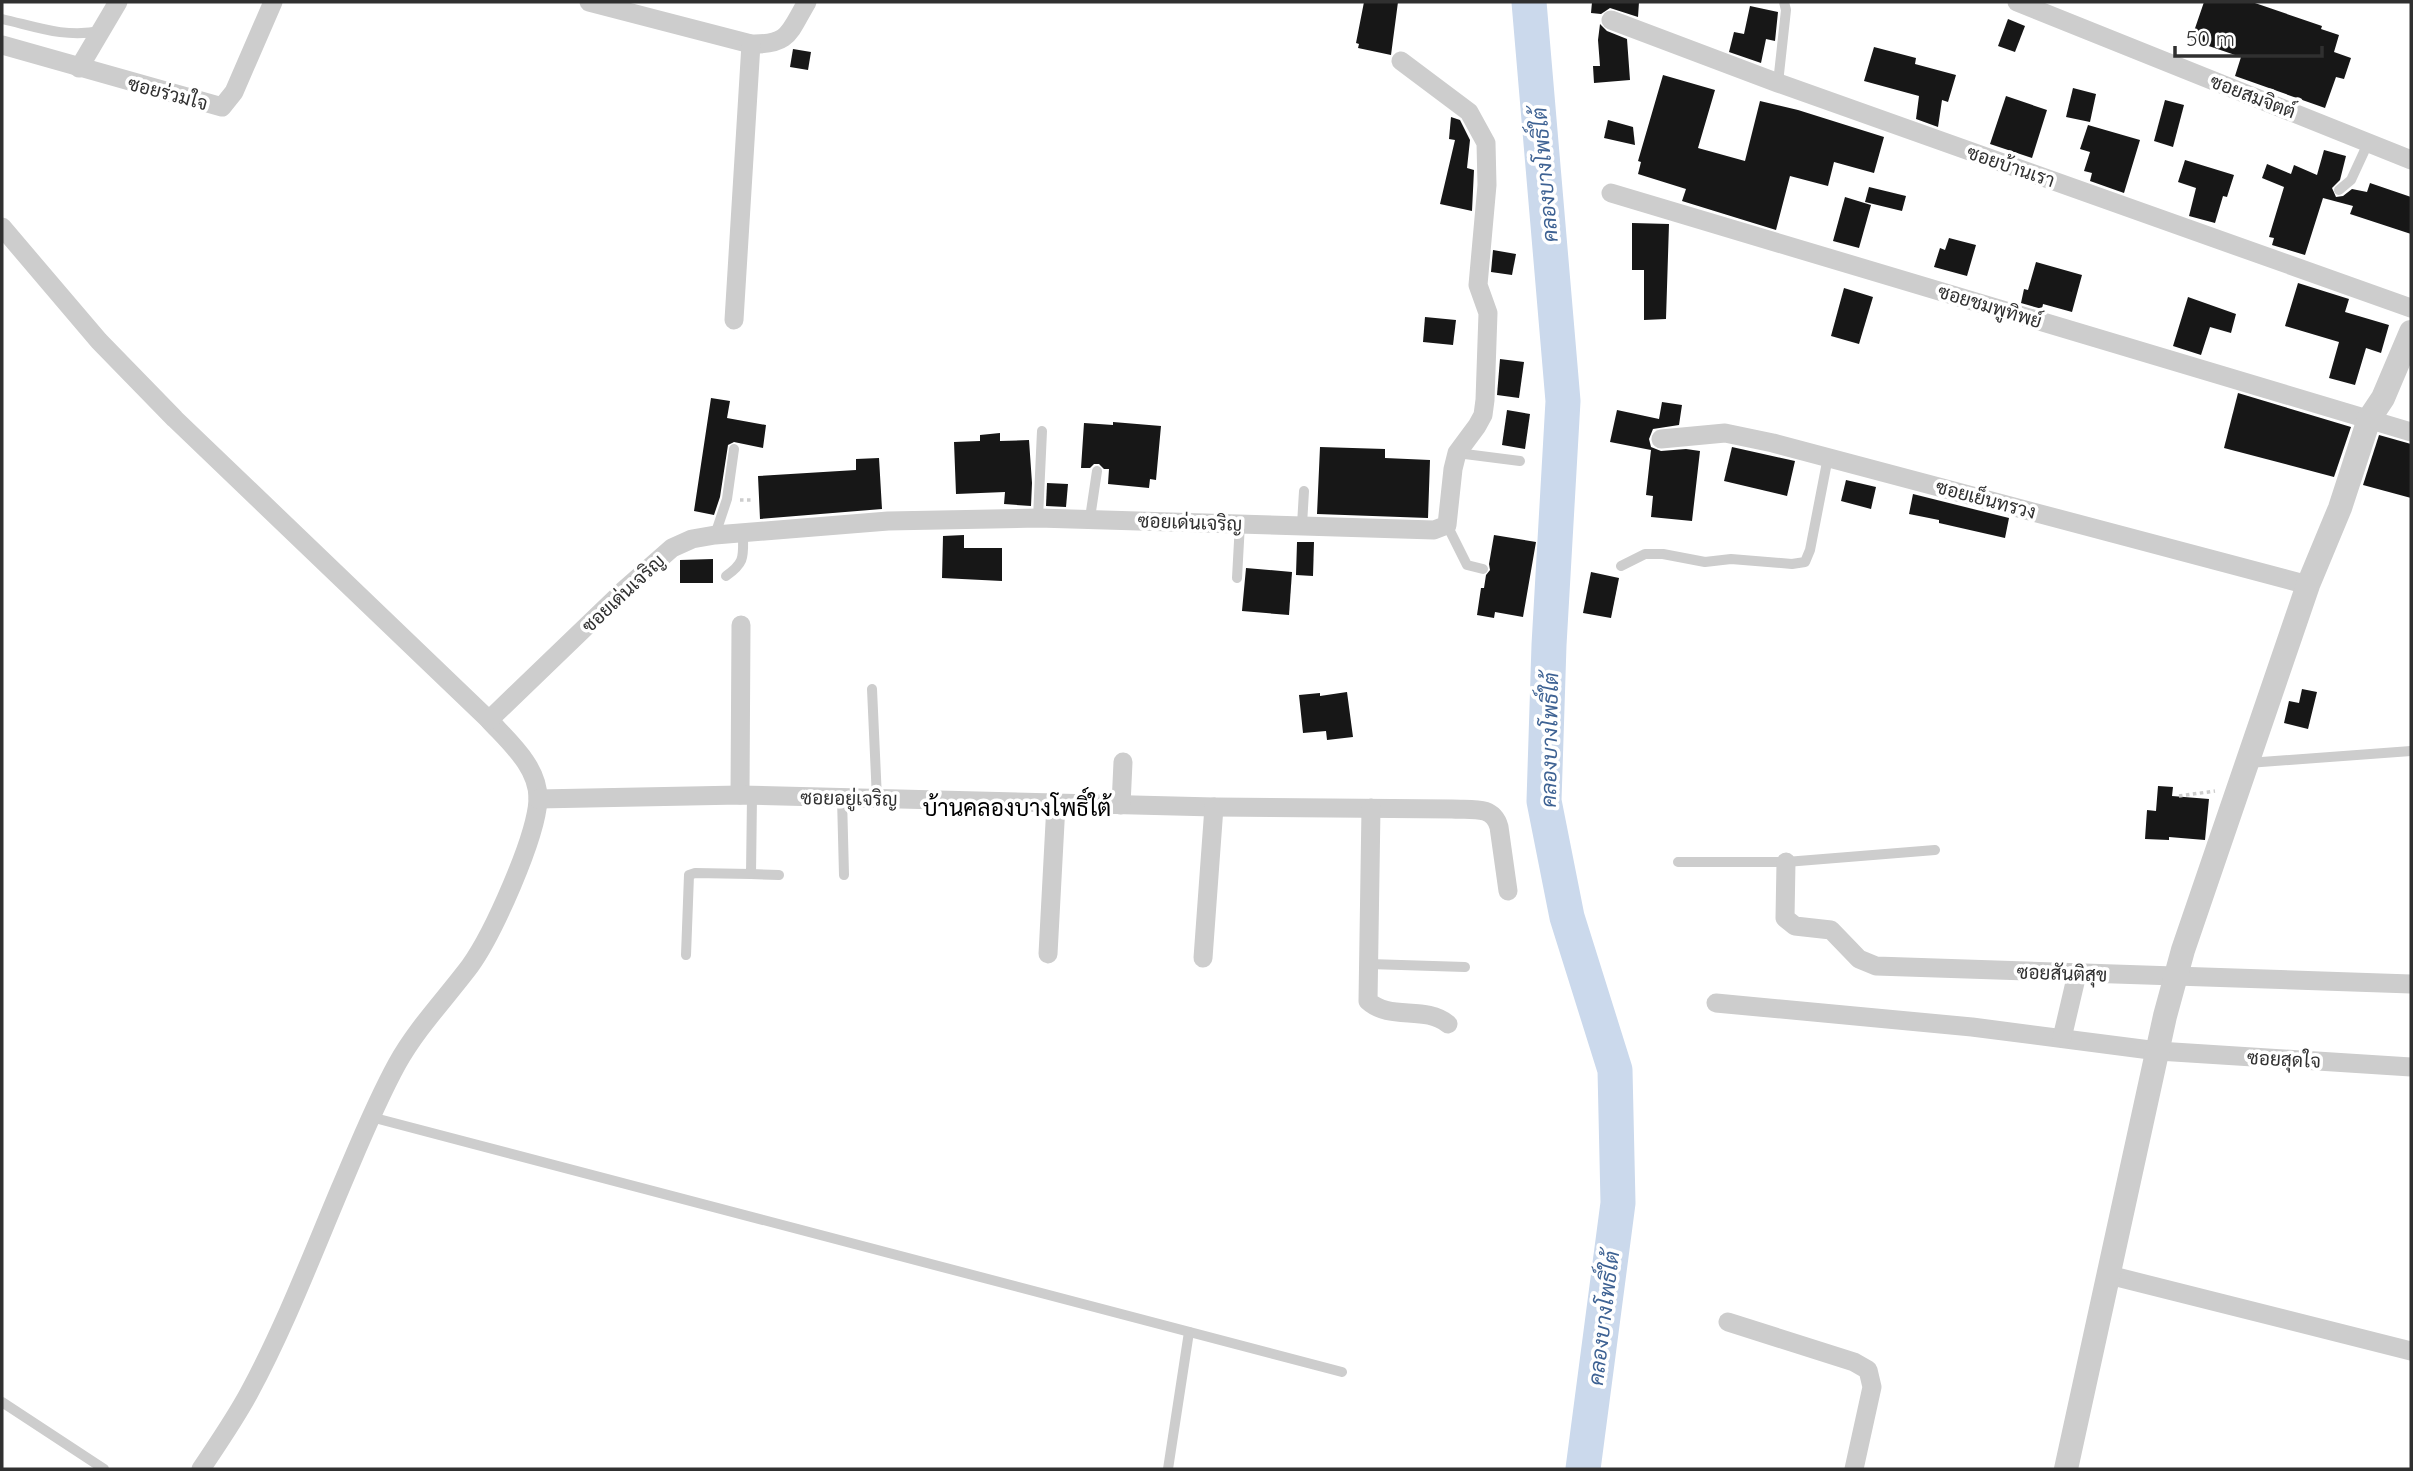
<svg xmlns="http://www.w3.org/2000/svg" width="2413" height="1471" viewBox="0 0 2413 1471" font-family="Quicksand,Sarabun,sans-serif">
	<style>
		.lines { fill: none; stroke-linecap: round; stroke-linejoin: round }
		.river { stroke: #cbd9ec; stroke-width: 35 }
		.building { fill: #171717 }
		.path { stroke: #cdcdcd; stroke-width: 3.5; stroke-dasharray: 3.5 3.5; stroke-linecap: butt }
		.service { stroke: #cdcdcd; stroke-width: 10 }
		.minor { stroke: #cdcdcd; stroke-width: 19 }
		.tertiary { stroke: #cdcdcd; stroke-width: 24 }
		.labels { text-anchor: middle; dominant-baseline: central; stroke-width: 7; stroke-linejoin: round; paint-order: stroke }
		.street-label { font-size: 19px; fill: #303030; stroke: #fff }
		.water-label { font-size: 21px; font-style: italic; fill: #3e6293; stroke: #fff }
		.quarter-label { font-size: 23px; fill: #000; stroke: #fff }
	</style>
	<rect width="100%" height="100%" fill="#fff"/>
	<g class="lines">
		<!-- river -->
		<path class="river" d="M1529,2L1563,401L1549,645L1544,801L1567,917L1615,1070L1618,1203L1583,1469"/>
	</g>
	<!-- building -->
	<g class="building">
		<path d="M1364,2H1398L1391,55L1358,48L1359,44L1356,43Z"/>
		<path d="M1592,2H1639L1638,17L1610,8L1601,14L1591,13Z"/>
		<path d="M2204,2H2252L2322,26L2321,29L2339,35L2334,52L2351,58L2344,79L2336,77L2325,108L2235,76L2241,57L2191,40Z"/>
		<path d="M1750,6L1778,12L1775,41L1766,39L1761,63L1729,52L1734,32L1744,34Z"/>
		<path d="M2008,19L2025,26L2015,52L1998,46Z"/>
		<path d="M1600,24L1607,31L1627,39L1630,80L1594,83L1593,66H1600L1598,40Z"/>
		<path d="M1874,47L1916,58L1915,64L1956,75L1948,102L1942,100L1938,127L1916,119L1919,96L1864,81Z"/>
		<path d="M793,49L811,52L808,70L790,67Z"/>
		<path d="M1663,75L1715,90L1698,148L1745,161L1760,101L1798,110L1884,137L1874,173L1834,162L1828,186L1790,176L1776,230L1682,201L1686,189L1638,174L1641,162L1638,161Z"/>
		<path d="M2073,88L2096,94L2090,122L2066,117Z"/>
		<path d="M2006,96L2047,110L2032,158L1990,144Z"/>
		<path d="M2165,100L2184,105L2173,147L2154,141Z"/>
		<path d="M1451,117L1460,120L1470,140L1467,168L1474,170L1472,211L1440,204L1455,140L1449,139Z"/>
		<path d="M1608,120L1633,127L1635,145L1604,138Z"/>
		<path d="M2088,125L2140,140L2124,193L2090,181L2092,173L2084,171L2090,152L2080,149Z"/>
		<path d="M2324,150L2346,156L2340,180L2332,188L2336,197L2343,196L2352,189L2367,192L2370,183L2411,197V234L2350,214L2353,206L2323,198L2305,255L2272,245L2274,238L2269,237L2284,187L2262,178L2267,164L2291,174L2294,165L2317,175Z"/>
		<path d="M2185,160L2234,175L2227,197L2223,196L2215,223L2189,216L2196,188L2178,182Z"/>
		<path d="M1869,187L1906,196L1902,211L1865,202Z"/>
		<path d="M1845,197L1871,205L1859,248L1833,241Z"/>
		<path d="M1632,223L1669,224L1666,319L1644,320V270H1632Z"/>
		<path d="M1949,238L1976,245L1967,276L1934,267L1940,248L1945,250Z"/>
		<path d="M1493,250L1516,254L1512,275L1491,272Z"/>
		<path d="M2036,262L2082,275L2072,312L2043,304L2042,309L2021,303L2024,289L2028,290Z"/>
		<path d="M2298,283L2349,299L2345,312L2389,325L2381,353L2366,348L2355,385L2329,378L2339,342L2285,326Z"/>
		<path d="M1844,288L1873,297L1859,344L1831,336Z"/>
		<path d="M2188,297L2236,314L2231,333L2210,327L2201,355L2173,346Z"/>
		<path d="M1425,317L1456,320L1453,345L1423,342Z"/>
		<path d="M1500,359L1524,362L1519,398L1497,395Z"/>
		<path d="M2238,393L2351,427L2334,477L2224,448Z"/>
		<path d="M711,398L730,401L727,418L766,425L763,448L734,442L728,445L720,497L714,515L694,511Z"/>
		<path d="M1662,402L1682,405L1679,425L1653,429L1649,439L1651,447L1661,451L1686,449L1700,451L1692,521L1651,517L1653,496L1646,495L1651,450L1610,442L1617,410L1659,419Z"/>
		<path d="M1507,410L1530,414L1525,449L1502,445Z"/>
		<path d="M1113,422L1161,426L1156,480L1150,479L1149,488L1108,484L1109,469H1104L1099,464H1094L1090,468H1081L1084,423L1113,425Z"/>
		<path d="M1000,433V441L1029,440L1032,483L1031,506L1004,504L1005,492L956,494L954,442L980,441V435Z"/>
		<path d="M2379,435L2411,444V498L2363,485Z"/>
		<path d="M1320,447L1385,449V458L1430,460L1428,518L1317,514Z"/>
		<path d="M1732,447L1795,461L1787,496L1724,481Z"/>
		<path d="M879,458L882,509L760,519L758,476L856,470V459Z"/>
		<path d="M1846,480L1876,487L1871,509L1841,501Z"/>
		<path d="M1047,483L1068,484L1066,507L1046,506Z"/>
		<path d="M1913,494L2009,518L2005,538L1939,523V520L1909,514Z"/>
		<path d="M964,535V548H1002V581L942,578L943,536Z"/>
		<path d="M1494,535L1536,542L1523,617L1495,612L1494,618L1477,615L1481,588H1484L1486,575L1490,570L1489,564Z"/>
		<path d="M1297,542H1314L1313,576L1296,575Z"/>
		<path d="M713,559V583H680V560Z"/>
		<path d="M1246,568L1292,572L1289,615L1242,611Z"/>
		<path d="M1591,572L1619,578L1611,618L1583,613Z"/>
		<path d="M2302,689L2317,692L2308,729L2284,723L2289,701L2299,703Z"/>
		<path d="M1347,692L1353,737L1327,740L1326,731L1303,733L1299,695L1320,693V696Z"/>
		<path d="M2158,786L2173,787L2172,796L2209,799L2205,840L2169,837V840L2145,839L2147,810L2156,811Z"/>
	</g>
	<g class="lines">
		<!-- path -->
		<g class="path">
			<path d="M740,500H754"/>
			<path d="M2179,796L2215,791"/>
		</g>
		<!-- service -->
		<g class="service">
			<path d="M2,19C37,27 64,38 101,31"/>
			<path d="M1778,83L1786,10L1784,2"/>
			<path d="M2339,190L2351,180L2369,141"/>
			<path d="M1457,453L1520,461"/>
			<path d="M1038,518L1042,431"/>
			<path d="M1090,518L1097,471"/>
			<path d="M1302,525L1304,491"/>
			<path d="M1447,525L1467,565L1483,569"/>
			<path d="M715,535L727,499L734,449"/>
			<path d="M1621,566L1645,554H1663L1705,562L1731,559L1792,564L1805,562L1810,550L1828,457"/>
			<path d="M726,576C746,562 743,556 743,533"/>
			<path d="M1237,578L1240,523"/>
			<path d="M872,689L877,799"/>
			<path d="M2248,763L2411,751"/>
			<path d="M842,798L844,875"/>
			<path d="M1678,862H1786L1935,850"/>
			<path d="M751,874L779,875"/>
			<path d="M686,955L689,875L695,873L751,874L752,796"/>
			<path d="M1369,964L1465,967"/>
			<path d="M371,1117L1342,1372"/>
			<path d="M2,1402L104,1469"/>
			<path d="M1168,1469L1189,1332"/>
		</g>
		<!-- minor -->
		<g class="minor">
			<path d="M589,2L751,44C790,45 789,32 807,2"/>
			<path d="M2017,2L2411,160"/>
			<path d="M1611,20L1778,83L2411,308"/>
			<path d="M2,45L222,107L234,92L273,2"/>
			<path d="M79,68L118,2"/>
			<path d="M1611,193L2411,432"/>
			<path d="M2,227L99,341L175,419L489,720C509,742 539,767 538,800C536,838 493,934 470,966C446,998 417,1028 397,1064C375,1104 358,1147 340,1189C311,1258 284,1328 249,1393C235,1419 217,1445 201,1469"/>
			<path d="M734,320L751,44"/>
			<path d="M1661,439L1725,433L1773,443L2308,585"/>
			<path d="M489,720L623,591L672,548L692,539L715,535L888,521L1038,518L1434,530L1447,525L1453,469L1457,453L1477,426L1483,415L1485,400L1488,313L1478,285L1487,185L1486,143L1469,112L1401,61"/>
			<path d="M740,795L741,625"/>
			<path d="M538,799L740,795L1214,807L1452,809C1472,810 1493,805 1499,827L1508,891"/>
			<path d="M1121,805L1123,762"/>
			<path d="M1371,808L1368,1001C1390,1021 1425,1005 1448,1024"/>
			<path d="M1786,862L1785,918L1795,926L1831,930L1859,959L1876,966L2411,984"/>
			<path d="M1048,954L1056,804"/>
			<path d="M1203,958L1214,807"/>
			<path d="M1716,1003L1972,1027L2158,1051L2411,1067"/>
			<path d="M2062,1038L2077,974"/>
			<path d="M2109,1275L2411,1351"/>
			<path d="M1728,1322L1854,1362L1868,1370L1872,1387L1854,1469"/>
		</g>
		<!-- tertiary -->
		<path class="tertiary" d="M2066,1469L2165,1016L2183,950L2308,585L2340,508L2369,419L2383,398L2411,332"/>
	</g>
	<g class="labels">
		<!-- street labels -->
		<g class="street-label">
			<text transform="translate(168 93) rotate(15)">ซอยร่วมใจ</text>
			<text transform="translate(2253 96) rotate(21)">ซอยสมจิตต์</text>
			<text transform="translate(2011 166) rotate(19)">ซอยบ้านเรา</text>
			<text transform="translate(1990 306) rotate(17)">ซอยชมพูทิพย์</text>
			<text transform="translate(1986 499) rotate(15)">ซอยเย็นทรวง</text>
			<text transform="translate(1190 522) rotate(2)">ซอยเด่นเจริญ</text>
			<text transform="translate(623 593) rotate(-43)">ซอยเด่นเจริญ</text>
			<text transform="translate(849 798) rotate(1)">ซอยอยู่เจริญ</text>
			<text transform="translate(2062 973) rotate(2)">ซอยสันติสุข</text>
			<text transform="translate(2284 1059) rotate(3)">ซอยสุดใจ</text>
		</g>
		<!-- water labels -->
		<g class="water-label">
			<text transform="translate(1544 175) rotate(-95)">คลองบางโพธิ์ใต้</text>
			<text transform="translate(1549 740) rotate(-89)">คลองบางโพธิ์ใต้</text>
			<text transform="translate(1603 1318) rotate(-83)">คลองบางโพธิ์ใต้</text>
		</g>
		<!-- quarter labels -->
		<g class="quarter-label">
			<text x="1017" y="807">บ้านคลองบางโพธิ์ใต้</text>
		</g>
	</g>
	<!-- border -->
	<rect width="2413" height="1471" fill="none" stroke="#303030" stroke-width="7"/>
	<!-- scale -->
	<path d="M2175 46v10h147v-10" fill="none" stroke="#303030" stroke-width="3.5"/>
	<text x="2186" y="46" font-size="21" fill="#303030" stroke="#ffffff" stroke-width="5" paint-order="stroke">50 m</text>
</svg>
